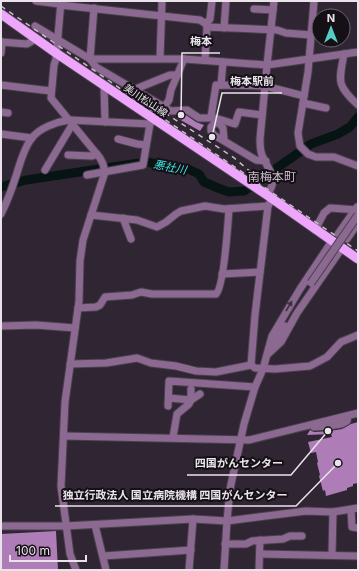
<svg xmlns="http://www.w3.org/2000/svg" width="359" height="571" viewBox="0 0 359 571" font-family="Inter,'Noto Sans JP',sans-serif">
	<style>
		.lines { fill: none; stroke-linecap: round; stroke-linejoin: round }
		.river { stroke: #061413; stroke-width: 9 }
		.building { fill: #ae7cb7 }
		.minor-casing { stroke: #4a404c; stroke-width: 9 }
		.major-casing { stroke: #4a404c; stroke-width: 11 }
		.minor { stroke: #8b6991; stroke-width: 7 }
		.major { stroke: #eda6fb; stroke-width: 9 }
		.rail { stroke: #c7bec8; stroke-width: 1.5; stroke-dasharray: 5 5; stroke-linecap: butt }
		.minor-bridge-casing { stroke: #4a404c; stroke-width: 9; stroke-linecap: butt }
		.minor-bridge { stroke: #8b6991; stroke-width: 7 }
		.oneway { fill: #3e2f41 }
		.labels { text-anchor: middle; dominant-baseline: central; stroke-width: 4; stroke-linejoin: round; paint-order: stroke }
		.street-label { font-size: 10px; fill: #ebe3ec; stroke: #151016 }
		.water-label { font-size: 11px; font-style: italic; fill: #3de4dd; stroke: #151016 }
		.quarter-label { font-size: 12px; fill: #c9bacc; stroke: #151016 }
		.leader { fill: none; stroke: #ebe3ec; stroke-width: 1.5 }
		.callout-dot { fill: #ebe3ec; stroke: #151016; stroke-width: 1.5 }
		.callout-label { font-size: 11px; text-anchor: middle; font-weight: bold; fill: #ebe3ec; stroke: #151016; stroke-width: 4; stroke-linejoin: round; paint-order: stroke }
	</style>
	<rect width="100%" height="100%" fill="#302532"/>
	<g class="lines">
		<!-- river -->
		<path class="river" d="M1,187L26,180L146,162L188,169L199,174L204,182L218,188L229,192L244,191L311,144L338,134L350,127L358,117"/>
	</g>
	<!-- building -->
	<g class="building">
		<path d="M186,115L196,122L204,125L200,131L177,118L179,116Z"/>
		<path d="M358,422V483L353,484V486L347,488V490L326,496L325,490L323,491L319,476L320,475L317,463L318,462L316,452L311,453L308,442L332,437L331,434L307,435L310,430L314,432L330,431L342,429L351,424Z"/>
		<path d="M56,531L58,570H1V534Z"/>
	</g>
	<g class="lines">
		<defs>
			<g id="minor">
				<path d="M36,1L60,4"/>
				<path d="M61,1L56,59L54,65L51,98L100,158L103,164L105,172L83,240L80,261L79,301L65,402L61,486L70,554L76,570"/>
				<path d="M314,1L308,72L298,133L300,146L308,154L316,157H334L358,166"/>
				<path d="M60,5L190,19L200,20L206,24L207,27L277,30L286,33L311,35"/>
				<path d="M94,8L90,59L96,67L171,111L187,110L199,118H215L235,124L239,112L262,115"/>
				<path d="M254,9L273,10"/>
				<path d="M206,24L210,19L212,1"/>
				<path d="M35,26L90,59H184L267,65L358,52"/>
				<path d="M224,28L226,1"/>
				<path d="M1,42L27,44L36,39"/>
				<path d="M1,53L2,42"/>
				<path d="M344,54C339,81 336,85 358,105"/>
				<path d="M160,58L162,1"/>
				<path d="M205,60L207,27"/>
				<path d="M1,85L51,91"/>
				<path d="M104,85L105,122"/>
				<path d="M221,85L223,62"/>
				<path d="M133,90L170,75H177"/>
				<path d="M303,103L326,108"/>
				<path d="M164,107L169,100L171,90L184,59"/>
				<path d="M1,112L8,113"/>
				<path d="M211,117L216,85L265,86L304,96"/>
				<path d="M1,134L32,138"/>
				<path d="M118,139L137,144L146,145"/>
				<path d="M224,139L223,128L219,123H215L211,127V131L214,135L256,160L266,161"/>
				<path d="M68,155L92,156L97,154"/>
				<path d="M45,170L72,125"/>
				<path d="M87,175L143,165L150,124"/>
				<path d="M267,195C280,177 268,171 262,155C260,150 260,144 260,139L267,65L274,1"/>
				<path d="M272,199L268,206L255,315L251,365L255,368L275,369L310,366L327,357L341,342L358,335"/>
				<path d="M1,214C7,202 12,189 16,176C20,164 23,150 31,139C39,128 56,122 69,120L150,124L162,107"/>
				<path d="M91,215L137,220L157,227L166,222L176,214L181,211L205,206L224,209L268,206"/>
				<path d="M123,218L131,239"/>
				<path d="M315,230L324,213L330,208L358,210"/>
				<path d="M338,234L357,207"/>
				<path d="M347,239L358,223"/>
				<path d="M222,274L260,272"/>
				<path d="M78,308L96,307L100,305L105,297L132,295L141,292L152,294H216C224,287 228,223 229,209"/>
				<path d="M1,326L36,325L75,328"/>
				<path d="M272,346L285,326"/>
				<path d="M268,354L281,342L297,313L342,248"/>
				<path d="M70,364L106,363L137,358L151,363L176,366L196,371L216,372L251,365"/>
				<path d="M169,398L191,400V389"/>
				<path d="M168,406L169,381L255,387"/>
				<path d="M314,427L329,426L341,424L347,421L348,416"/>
				<path d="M64,436L249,440L358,413"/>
				<path d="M173,437L177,414L189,404L191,400L200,394"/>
				<path d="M351,510L352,527L358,528"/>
				<path d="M95,525L106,570"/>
				<path d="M1,526H66L193,519L227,521L306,511L333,512L358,508"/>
				<path d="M225,544H246L252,541L283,539L290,536H302"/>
				<path d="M260,554L358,556"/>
				<path d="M332,555L333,512"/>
				<path d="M103,556L191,550"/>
				<path d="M189,570L193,519"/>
				<path d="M224,570L227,521L230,489L244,424L255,387L263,369L272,336L300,289L332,241"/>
				<path d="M259,570L260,540"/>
			</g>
			<path id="major" d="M1,14L56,53L267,195L358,259"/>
		</defs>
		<!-- minor casing -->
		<use href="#minor" class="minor-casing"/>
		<!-- major casing -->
		<use href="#major" class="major-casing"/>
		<!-- minor -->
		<use href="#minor" class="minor"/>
		<!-- major -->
		<use href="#major" class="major"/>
		<!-- rail -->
		<g class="rail">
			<path d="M1,6L157,114L358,251"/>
			<path d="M148,102L233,157L252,173"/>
		</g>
		<defs>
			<path id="minor-bridge" d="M311,283L358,215"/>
		</defs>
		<!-- minor-bridge casing -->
		<use href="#minor-bridge" class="minor-bridge-casing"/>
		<!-- minor-bridge -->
		<use href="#minor-bridge" class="minor-bridge"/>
	</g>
	<!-- one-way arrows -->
	<defs><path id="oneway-solid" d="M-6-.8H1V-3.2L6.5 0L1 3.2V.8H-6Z"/></defs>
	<use class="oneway" href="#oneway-solid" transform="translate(289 306) rotate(-59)"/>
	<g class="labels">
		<!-- street labels -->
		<g class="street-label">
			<text transform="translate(146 100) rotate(34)">美川松山線</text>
		</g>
		<!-- water labels -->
		<g class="water-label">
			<text transform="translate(170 167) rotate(11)">悪社川</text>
		</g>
		<!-- quarter labels -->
		<g class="quarter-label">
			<text x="272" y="176">南梅本町</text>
		</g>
	</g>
	<!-- callouts -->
	<path class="leader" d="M181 115L182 53H220M212 137L222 93H282M328 431L291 475H187M338 463L296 506H55"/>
	<g class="callout-dot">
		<circle cx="181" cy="115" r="4"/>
		<circle cx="212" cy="137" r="4"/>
		<circle cx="328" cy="431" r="4"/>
		<circle cx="338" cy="463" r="4"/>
	</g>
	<g class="callout-label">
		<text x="201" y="45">梅本</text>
		<text x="252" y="85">梅本駅前</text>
		<text x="239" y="467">四国がんセンター</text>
		<text x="175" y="499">独立行政法人 国立病院機構 四国がんセンター</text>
	</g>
	<!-- border -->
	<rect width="359" height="571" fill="none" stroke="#ebe3ec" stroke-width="4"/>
	<!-- north arrow -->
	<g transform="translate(331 28)"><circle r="19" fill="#151016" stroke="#6b646c"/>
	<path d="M0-3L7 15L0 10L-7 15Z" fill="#54cdc7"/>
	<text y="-6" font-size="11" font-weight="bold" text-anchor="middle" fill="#ebe3ec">N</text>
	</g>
	<!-- scale -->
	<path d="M10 555v6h76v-6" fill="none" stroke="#ebe3ec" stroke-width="2"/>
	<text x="16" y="555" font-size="12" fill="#ebe3ec" stroke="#151016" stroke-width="3" paint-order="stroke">100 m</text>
</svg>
